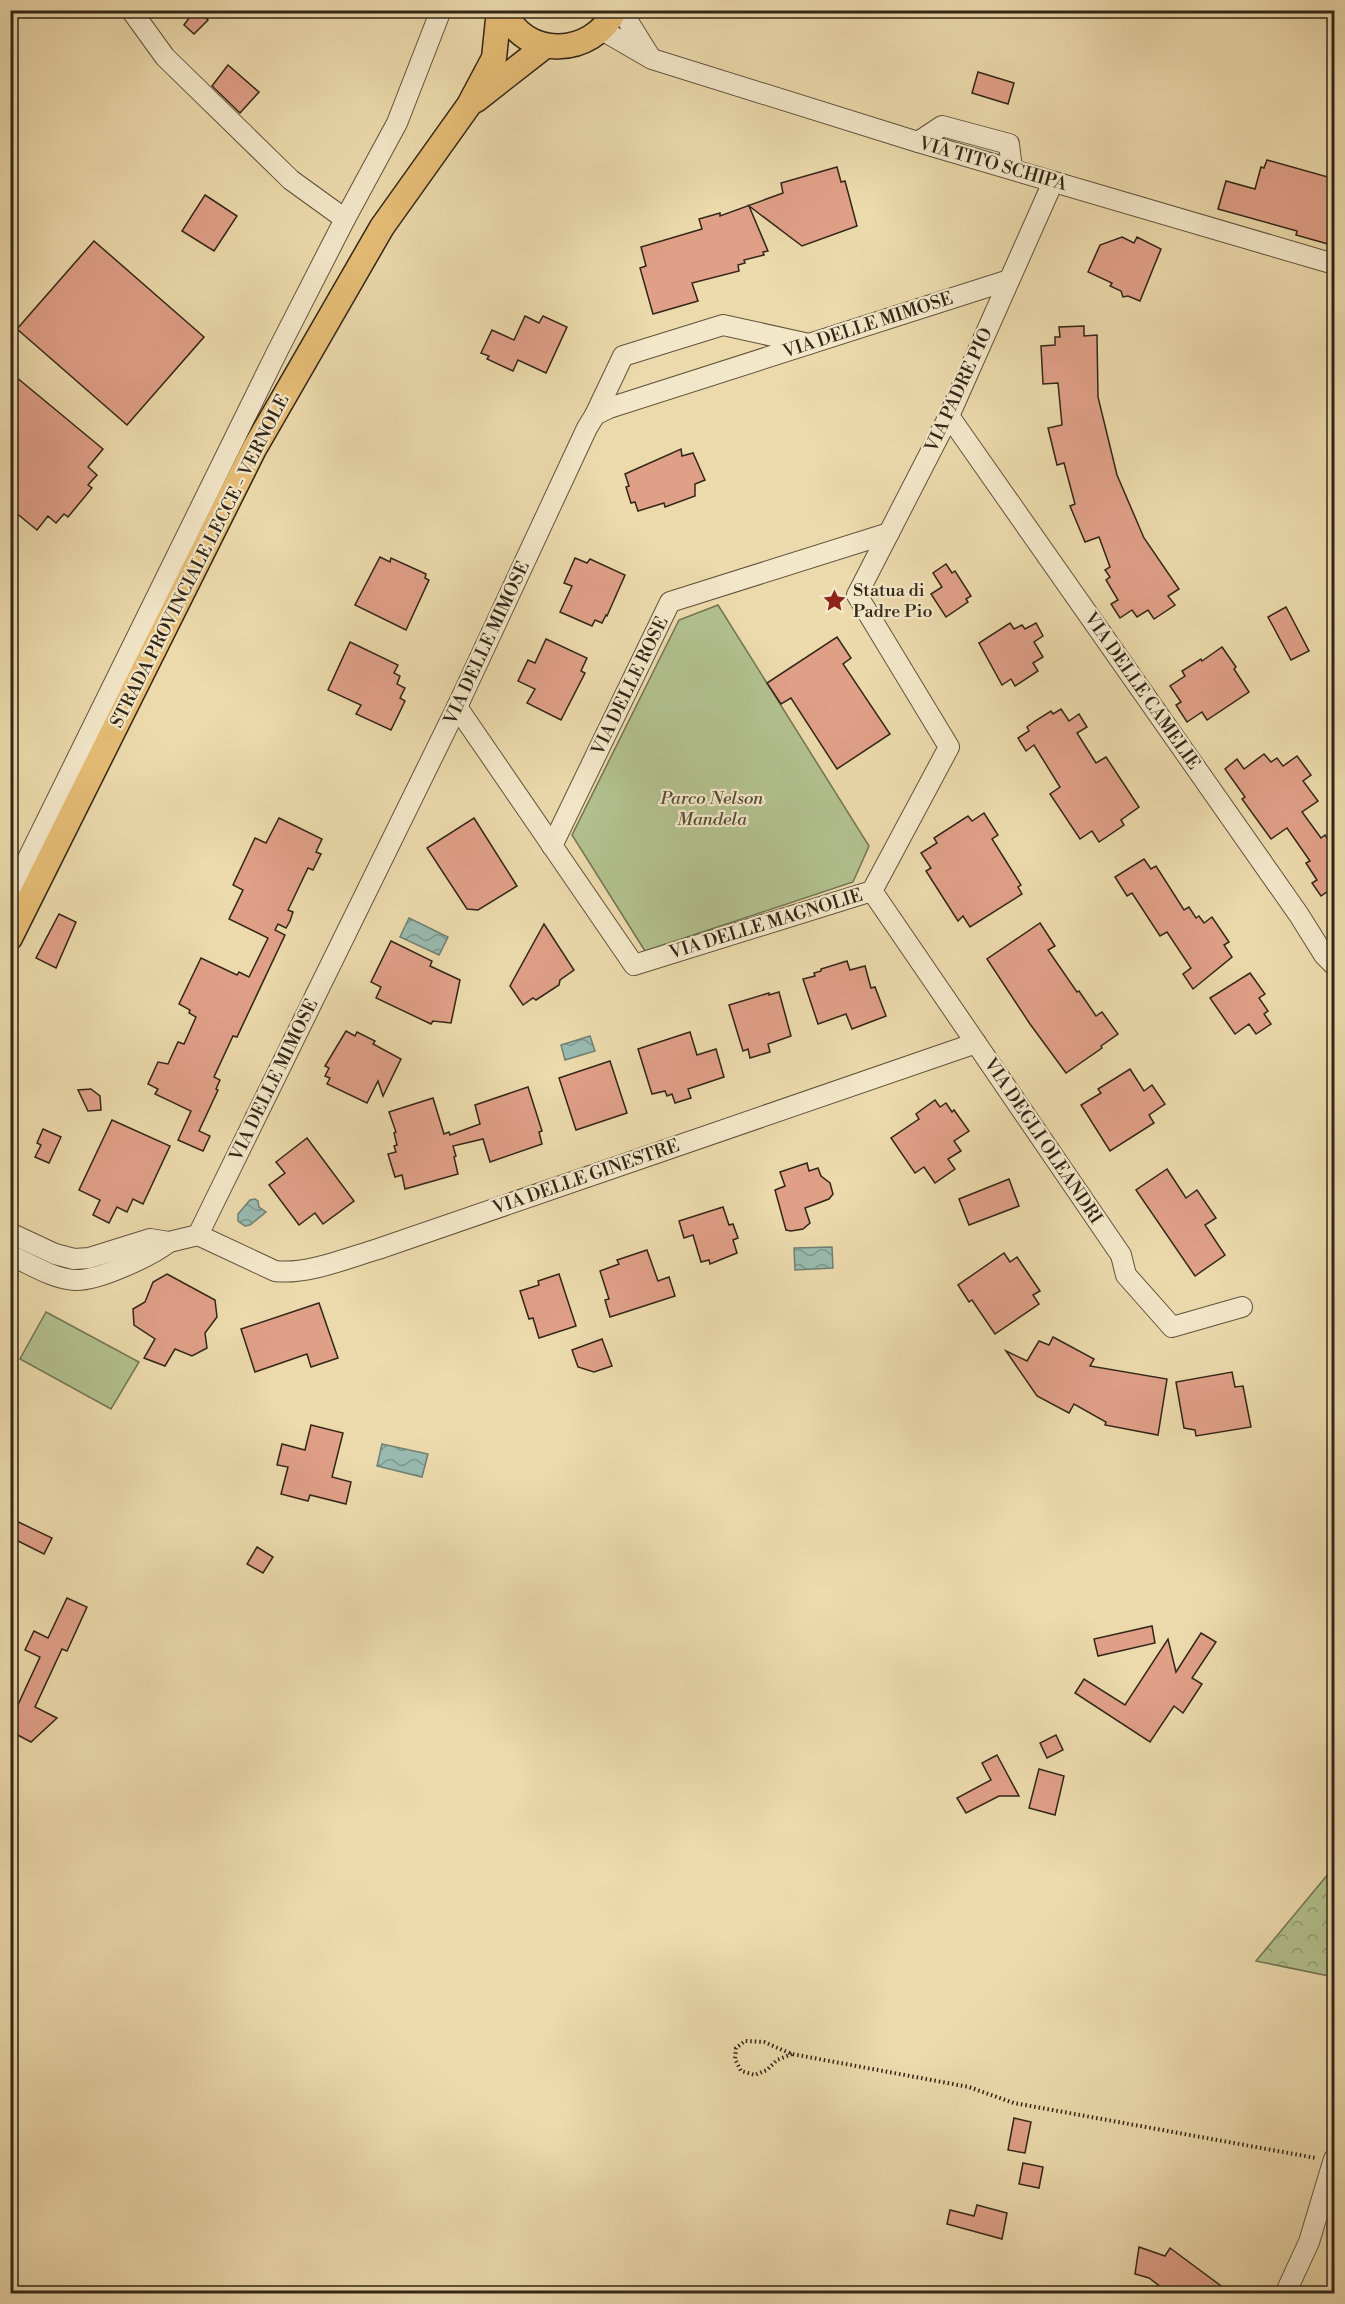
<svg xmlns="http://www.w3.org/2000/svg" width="1345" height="2304" viewBox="0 0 1345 2304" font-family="'Libre Bodoni',serif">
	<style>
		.forest { fill: url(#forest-crowns); stroke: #727452; stroke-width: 1.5 }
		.park { fill: #b2c18e; stroke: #727452; stroke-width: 1.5 }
		.water { fill: url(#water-waves); stroke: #707f73; stroke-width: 1.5 }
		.building { fill: #e0a088; stroke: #322617; stroke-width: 1.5 }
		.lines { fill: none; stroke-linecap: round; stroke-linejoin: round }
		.minor-casing { stroke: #60533c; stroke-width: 22 }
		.major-casing { stroke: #322617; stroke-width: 27 }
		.path { stroke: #322617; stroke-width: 4; stroke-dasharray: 1.5 3; stroke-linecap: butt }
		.minor { stroke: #f3e7c9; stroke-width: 20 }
		.major { stroke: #e6bd76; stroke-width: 24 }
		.labels { text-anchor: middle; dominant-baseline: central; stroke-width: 4.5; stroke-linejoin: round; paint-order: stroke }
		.street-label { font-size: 18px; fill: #322617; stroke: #f3e7c9 }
		.poi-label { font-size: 18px; fill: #322617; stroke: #f3e7c9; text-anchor: start }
		.park-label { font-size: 18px; font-style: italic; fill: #524d35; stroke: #f3e7c9 }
	</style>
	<defs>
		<pattern id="forest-crowns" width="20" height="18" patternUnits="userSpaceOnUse" patternTransform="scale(1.5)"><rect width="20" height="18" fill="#b2c18e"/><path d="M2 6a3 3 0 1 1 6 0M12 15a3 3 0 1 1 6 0" fill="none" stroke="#919d73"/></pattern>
		<pattern id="water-waves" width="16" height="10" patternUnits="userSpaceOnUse" patternTransform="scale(1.5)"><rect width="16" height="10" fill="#99bab0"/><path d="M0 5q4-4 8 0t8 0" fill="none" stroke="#7d978e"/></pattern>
	</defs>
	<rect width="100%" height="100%" fill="#ecdaac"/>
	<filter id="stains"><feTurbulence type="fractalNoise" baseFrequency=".00333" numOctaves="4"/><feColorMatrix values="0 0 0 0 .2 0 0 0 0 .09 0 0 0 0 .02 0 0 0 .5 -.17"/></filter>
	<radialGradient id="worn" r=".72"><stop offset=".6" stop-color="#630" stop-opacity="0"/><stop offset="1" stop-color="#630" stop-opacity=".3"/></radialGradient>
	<!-- forest -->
	<path class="forest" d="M1329,1873L1334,1876V1977L1256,1961Z"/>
	<!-- park -->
	<g class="park">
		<path d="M718,605L869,846L853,882L645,951L572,835L679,620Z"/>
		<path d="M46,1312L139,1362L111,1409L20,1359Z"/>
	</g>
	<!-- water -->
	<g class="water">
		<path d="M409,918L448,937L439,955L400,937Z"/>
		<path d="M590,1036L595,1051L565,1060L561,1045Z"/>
		<path d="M255,1199L258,1201L259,1207L266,1212L250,1225L245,1226L238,1221V1214L250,1200Z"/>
		<path d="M832,1247L833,1268L795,1270L794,1248Z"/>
		<path d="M382,1444L428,1454L422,1477L377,1466Z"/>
	</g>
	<!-- building -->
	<g class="building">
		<path d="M195,10H198L208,20L194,34L184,25Z"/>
		<path d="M228,65L259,92L240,113L212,86Z"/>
		<path d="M978,72L1014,83L1008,104L972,93Z"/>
		<path d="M1267,160L1335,179V246L1296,235L1297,231L1218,209L1226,181L1255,189L1261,167L1264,168Z"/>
		<path d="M837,167L841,182L845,181L857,226L802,246L749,206L768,251L763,252L764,255L744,260L745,263L738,265L739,271L692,283L698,301L653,314L640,268L646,266L641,247L702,229L699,219L720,213V216L783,193L781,183Z"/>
		<path d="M205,195L237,216L214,251L182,231Z"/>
		<path d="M1122,237L1134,243L1137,237L1161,249L1140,301L1128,296L1123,297L1121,291L1110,286L1112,283L1088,272L1100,245Z"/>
		<path d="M94,241L204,337L127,425L17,329Z"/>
		<path d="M525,316L539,323L543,316L567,327L546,373L518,360L513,371L487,359L489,356L481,353L492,330L514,340Z"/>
		<path d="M1084,326V336L1097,335L1098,397L1117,475L1144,538L1179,589L1168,596L1175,605L1154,619L1148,610L1137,617L1132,610L1120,618L1111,604L1118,600L1106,580L1110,577L1105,570L1110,567L1099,537L1085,542L1070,506L1075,504L1064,463L1057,465L1048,428L1062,425L1058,383L1043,384L1041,346L1055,345V337H1060L1059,327Z"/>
		<path d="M10,372L103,449L88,467L97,475L88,485L92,488L68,517L64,514L56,523L48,516L37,530L10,508Z"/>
		<path d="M681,449L682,456L693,453L705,480L695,484V496L665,507L664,503L638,511L635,502L631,503L626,487L629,486L625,474Z"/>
		<path d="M380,557L390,562L391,558L426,574L425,578L429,580L406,630L355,605Z"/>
		<path d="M575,558L587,563L590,559L625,575L607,616L606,615L602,623L595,620L592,626L560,612L572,586L564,583Z"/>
		<path d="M946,564L952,573L955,571L971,596L966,599L968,602L946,617L931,594L942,587L933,573Z"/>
		<path d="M1286,607L1309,651L1291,660L1268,617Z"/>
		<path d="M1010,623L1014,629L1022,625L1025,629L1036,623L1043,636L1034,642L1043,657L1033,663L1038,671L1015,686L1011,679L1002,685L979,643Z"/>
		<path d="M837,637L851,658L843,664L890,734L837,769L791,698L781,704L767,683Z"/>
		<path d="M546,639L587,658L581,671L585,673L561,720L527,703L535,689L518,681L528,660L535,663Z"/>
		<path d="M350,642L398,665L394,673L400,676L397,684L405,688L400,698L405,701L391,730L356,714L361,705L328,690Z"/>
		<path d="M1222,647L1236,667L1234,669L1249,692L1207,720L1202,712L1187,722L1176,705L1181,702L1170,686L1185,676L1182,671L1201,659L1202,661Z"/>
		<path d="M1061,709L1069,721L1079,714L1087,727L1077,733L1096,763L1106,757L1139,807L1121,820L1124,825L1099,842L1092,831L1080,839L1050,794L1060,787L1034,745L1026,751L1018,738L1029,731L1027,727L1035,721L1051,711L1053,714Z"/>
		<path d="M1264,754L1271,762L1277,758L1283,766L1297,756L1311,775L1303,781L1318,801L1302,812L1321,838L1325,835L1335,850V886L1321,896L1312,883L1317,880L1306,863L1310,861L1287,828L1271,839L1242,799L1245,797L1225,769L1237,759L1244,769Z"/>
		<path d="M984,813L998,835L992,839L1021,885L1018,887L1022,894L970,927L963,916L958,921L926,871L931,868L921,853L937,843L934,838L968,816L972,821Z"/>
		<path d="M279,818L322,839L316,852L321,854L313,870L308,868L288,910L293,912L290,921L286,928L278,924L275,930L285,935L237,1037L233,1036L214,1077L220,1080L216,1089L218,1090L199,1131L210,1136L203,1151L178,1140L191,1111L155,1094L158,1089L148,1084L158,1062L168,1064L178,1042L184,1044L196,1017L189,1013L190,1010L179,1004L201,958L237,975L239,972L249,977L268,938L229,919L243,890L233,885L255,838L266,843Z"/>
		<path d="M474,818L517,886L478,910L467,909L427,848Z"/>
		<path d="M1144,859L1151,869L1156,866L1184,910L1189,907L1196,918L1199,916L1204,923L1212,917L1229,942L1224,945L1232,957L1193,989L1183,974L1191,968L1167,932L1160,936L1132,893L1127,896L1115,877Z"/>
		<path d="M59,914L76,922L56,968L36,958Z"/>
		<path d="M1040,923L1055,946L1048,950L1077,992L1079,991L1096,1016L1102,1012L1118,1034L1101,1046L1102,1048L1066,1073L1030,1024L987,959Z"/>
		<path d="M544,924L574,970L560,980L559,985L536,1000L533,998L523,1005L510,986Z"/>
		<path d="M391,941L432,961L430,966L460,980L451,1023L433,1021L431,1024L376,998L381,987L371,982Z"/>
		<path d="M847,961L850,970L865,966L871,988L875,987L886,1016L852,1029L846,1014L818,1024L803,979L815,976L814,973L821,971V969Z"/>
		<path d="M1250,973L1265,994L1259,998L1268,1011L1264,1014L1271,1024L1256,1034L1249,1024L1235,1034L1210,998Z"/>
		<path d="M779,992L791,1036L768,1044L770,1052L750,1058L748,1049L743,1051L729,1005L769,993V995Z"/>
		<path d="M346,1031L355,1036L357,1032L375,1041L373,1044L401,1059L383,1096L378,1081L367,1103L327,1084L330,1078L325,1076L329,1068L325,1066Z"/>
		<path d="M690,1032L697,1055L716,1049L724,1077L688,1089L691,1098L675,1103L672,1094L667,1096L665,1091L652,1094L638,1049Z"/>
		<path d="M610,1061L627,1113L576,1130L559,1078Z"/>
		<path d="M1130,1069L1144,1091L1152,1085L1165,1104L1149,1115L1154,1123L1110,1151L1081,1105L1101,1093L1098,1089Z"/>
		<path d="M528,1087L542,1131L539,1132L542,1144L490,1162L483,1139L453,1146L456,1156L454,1157L458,1174L405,1189L402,1175L395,1177L388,1154L396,1152L394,1146L397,1145L394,1133L396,1132L389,1112L433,1098L444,1134L449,1132L450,1135L480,1124L475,1105Z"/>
		<path d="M91,1089L100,1096L101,1110L88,1111L78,1090Z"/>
		<path d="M935,1100L940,1107L946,1103L952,1112L954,1110L969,1131L954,1141L961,1151L948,1159L955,1169L935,1183L924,1167L915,1173L891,1138L919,1119L916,1114Z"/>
		<path d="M112,1120L170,1146L143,1204L133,1199L127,1212L117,1207L109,1223L93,1215L100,1200L79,1190Z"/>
		<path d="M43,1129L61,1137L49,1163L35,1157L41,1145L37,1143Z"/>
		<path d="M307,1138L354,1201L323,1224L315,1213L299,1225L269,1185L285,1173L276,1162Z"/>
		<path d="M807,1163L809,1171L818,1168L821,1176L830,1183L833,1194L829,1199L805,1208L810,1223L803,1229L791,1231L786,1230L775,1190L785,1186L780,1172Z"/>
		<path d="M1167,1169L1186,1198L1197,1190L1216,1218L1205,1225L1225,1255L1195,1276L1136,1190Z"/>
		<path d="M1009,1179L1019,1206L969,1225L959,1199Z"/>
		<path d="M723,1207L729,1225L733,1224L738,1238L733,1240L737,1253L710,1264L709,1260L701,1262L693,1235L684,1238L679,1221Z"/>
		<path d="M647,1250L658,1281L669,1277L675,1296L610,1317L605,1300L609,1299L600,1271L619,1264L617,1260Z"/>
		<path d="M1004,1253L1010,1262L1017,1257L1040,1291L1033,1295L1039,1304L995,1334L972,1300L969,1302L958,1285Z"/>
		<path d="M167,1274L215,1300L217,1317L205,1333L207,1348L192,1356L175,1349L165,1366L144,1358L155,1339L134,1325L133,1309L145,1302L153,1282Z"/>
		<path d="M559,1274L576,1326L539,1338L533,1318L529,1319L520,1291L539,1285L538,1281Z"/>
		<path d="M319,1303L338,1358L311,1367L307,1354L255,1372L241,1329Z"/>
		<path d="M1053,1337L1094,1359L1090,1366L1167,1379L1158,1435L1105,1425L1106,1422L1074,1404L1069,1413L1037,1396L1006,1351L1027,1361L1039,1341L1049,1345Z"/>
		<path d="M602,1339L612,1366L594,1372L578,1367L572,1350Z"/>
		<path d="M1232,1372L1235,1387L1243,1386L1251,1427L1196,1436L1195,1430L1184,1428L1176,1382Z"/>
		<path d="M311,1425L343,1433L332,1477L351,1482L346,1504L310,1495L308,1501L281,1494L288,1467L277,1465L282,1444L305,1450Z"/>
		<path d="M10,1518L52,1538L44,1554L10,1537Z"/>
		<path d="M257,1547L273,1557L263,1573L247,1564Z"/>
		<path d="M67,1598L87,1607L67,1651L62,1649L35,1707L57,1718L31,1742L10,1731V1722L40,1657L25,1650L34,1631L48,1638Z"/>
		<path d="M1152,1626L1155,1643L1098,1656L1094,1639Z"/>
		<path d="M1201,1633L1216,1642L1192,1678L1202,1684L1183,1713L1174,1706L1150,1742L1075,1693L1084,1679L1125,1705L1168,1639L1176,1672Z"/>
		<path d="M1056,1735L1063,1750L1047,1758L1040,1743Z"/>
		<path d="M997,1755L1019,1796H999L966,1813L957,1798L991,1780L982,1763Z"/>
		<path d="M1039,1769L1064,1776L1055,1815L1029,1808Z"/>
		<path d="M1014,2118L1031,2122L1025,2153L1008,2150Z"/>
		<path d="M1023,2163L1043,2167L1039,2188L1019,2184Z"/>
		<path d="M977,2205L1007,2213L1002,2239L947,2224L950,2210L974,2216Z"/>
		<path d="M1139,2247L1165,2256L1170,2248L1232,2294H1170L1149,2278L1135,2274Z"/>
	</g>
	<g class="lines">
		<defs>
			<g id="minor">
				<path d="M621,10L649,55"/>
				<path d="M602,30L652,59L918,142L1334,264"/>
				<path d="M918,142L942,126L1009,144L1012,169"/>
				<path d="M345,219L397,123L441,10"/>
				<path d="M595,415L623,356L723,325L809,344"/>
				<path d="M949,416L1299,915L1324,955L1334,965"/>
				<path d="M457,707L634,965L872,891L949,747L857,595L949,416L1053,182"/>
				<path d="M552,846L670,602L889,533"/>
				<path d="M872,891L1121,1255L1126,1275L1172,1327L1242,1307"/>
				<path d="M14,931L11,893L277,352L345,219L291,180L165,57L131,10"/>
				<path d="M10,1233L55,1254L74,1259L89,1258L150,1239L169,1242L198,1235"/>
				<path d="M198,1235L457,707L587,428L595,415L609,408L1009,280"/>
				<path d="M198,1235L275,1271C306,1275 348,1258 378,1249L976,1043"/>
				<path d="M10,1255C30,1264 53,1279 75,1280C98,1281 151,1256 169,1242"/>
				<path d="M1285,2294L1309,2242L1334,2159"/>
			</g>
			<g id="major">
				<path d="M504,10C524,60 593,57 615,10"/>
				<path d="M476,100L545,46"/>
				<path d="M10,938L254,449L382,227L469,105L494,58L499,10"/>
			</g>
		</defs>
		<!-- minor casing -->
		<use href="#minor" class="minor-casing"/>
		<!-- major casing -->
		<use href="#major" class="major-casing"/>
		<!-- path -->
		<path class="path" d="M792,2054L777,2060L767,2070L755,2075L741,2071L735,2059L736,2048L745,2041L764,2042L792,2054L969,2087L1014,2103L1316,2158"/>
		<!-- minor -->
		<use href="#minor" class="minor"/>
		<!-- major -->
		<use href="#major" class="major"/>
	</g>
	<!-- icons -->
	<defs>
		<symbol id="sight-bare" viewBox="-9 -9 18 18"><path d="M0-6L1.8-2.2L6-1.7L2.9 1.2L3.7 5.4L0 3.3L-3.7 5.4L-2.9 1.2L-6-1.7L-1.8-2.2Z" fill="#8f2418" stroke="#f3e7c9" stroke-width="2.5" paint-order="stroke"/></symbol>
	</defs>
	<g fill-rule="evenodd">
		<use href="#sight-bare" x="818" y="584" width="33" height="33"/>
	</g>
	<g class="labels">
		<!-- street labels -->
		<g class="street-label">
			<text transform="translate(993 164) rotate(16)">VIA TITO SCHIPA</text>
			<text transform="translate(868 325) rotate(-18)">VIA DELLE MIMOSE</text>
			<text transform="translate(959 390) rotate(-65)">VIA PADRE PIO</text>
			<text transform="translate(200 561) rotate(-63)">STRADA PROVINCIALE LECCE - VERNOLE</text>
			<text transform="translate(487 643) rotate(-65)">VIA DELLE MIMOSE</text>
			<text transform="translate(630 686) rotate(-64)">VIA DELLE ROSE</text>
			<text transform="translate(1142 691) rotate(55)">VIA DELLE CAMELIE</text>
			<text transform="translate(766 924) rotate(-17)">VIA DELLE MAGNOLIE</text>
			<text transform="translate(274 1080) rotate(-64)">VIA DELLE MIMOSE</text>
			<text transform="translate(1043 1141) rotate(56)">VIA DEGLI OLEANDRI</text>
			<text transform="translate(586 1177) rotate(-19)">VIA DELLE GINESTRE</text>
		</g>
		<!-- poi labels -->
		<g class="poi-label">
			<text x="853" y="590">Statua di<tspan x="853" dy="21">Padre Pio</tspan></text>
		</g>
		<!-- park labels -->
		<g class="park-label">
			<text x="712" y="798">Parco Nelson<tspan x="712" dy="21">Mandela</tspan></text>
		</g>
	</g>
	<!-- margin -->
	<rect width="1345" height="2304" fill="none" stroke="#ecdaac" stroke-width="36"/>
	<rect x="12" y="12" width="1321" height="2280" fill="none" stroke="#322617" stroke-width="3"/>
	<rect x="18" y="18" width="1309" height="2268" fill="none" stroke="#322617" stroke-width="1.5"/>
	<rect width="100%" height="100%" filter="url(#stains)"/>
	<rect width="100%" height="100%" fill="url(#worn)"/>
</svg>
